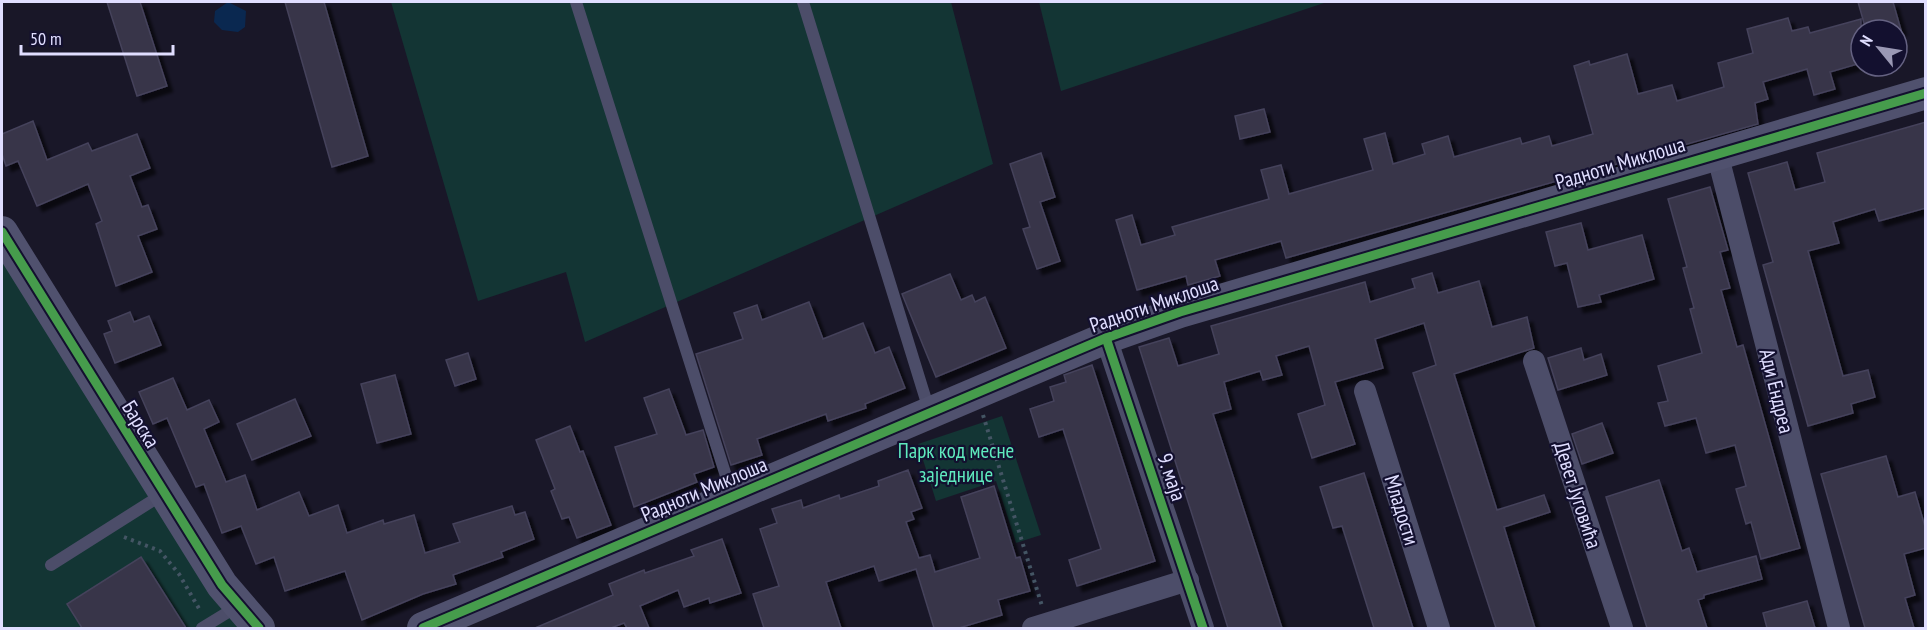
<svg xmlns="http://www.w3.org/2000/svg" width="1927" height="630" viewBox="0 0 1927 630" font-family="'PT Sans Narrow',sans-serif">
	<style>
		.green { fill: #133534 }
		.water { fill: #0a2850 }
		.building { fill: #383649; stroke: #45425b; stroke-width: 1.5; filter: url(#shadow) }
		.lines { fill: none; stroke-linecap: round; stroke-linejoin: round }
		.path { stroke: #445564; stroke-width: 4; stroke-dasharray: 3 4.5; stroke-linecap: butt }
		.lane { stroke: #4c4d69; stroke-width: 12 }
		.street { stroke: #4c4d69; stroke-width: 22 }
		.secondary { stroke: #50516e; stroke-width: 32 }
		.cycleway-casing { stroke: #13102f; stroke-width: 13 }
		.cycleway { stroke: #469c4c; stroke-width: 9 }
		.labels { text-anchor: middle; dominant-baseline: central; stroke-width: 4.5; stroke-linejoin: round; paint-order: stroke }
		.street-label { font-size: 21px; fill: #e0deff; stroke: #13102f }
		.park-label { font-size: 21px; fill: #5feabe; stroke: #13102f }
	</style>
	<defs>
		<filter id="shadow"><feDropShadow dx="5.5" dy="5.5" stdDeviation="1.5" flood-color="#0009"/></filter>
	</defs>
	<rect width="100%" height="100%" fill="#191728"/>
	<!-- green -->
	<g class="green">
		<path d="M391,2H951L993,164L585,342L566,272L478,301Z"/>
		<path d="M1039,2H1327L1061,91Z"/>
		<path d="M2,253L252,628H2Z"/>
		<path d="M1002,416L1041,535L1016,543L996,481L936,501L918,444Z"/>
	</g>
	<!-- water -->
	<path class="water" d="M228,2L246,11L245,27L238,32L222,30L214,22L215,11Z"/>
	<!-- building -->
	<g class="building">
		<path d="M107,2H140L167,86L137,96Z"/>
		<path d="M285,2H324L368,156L332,167Z"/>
		<path d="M1858,2H1893L1901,30H1866Z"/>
		<path d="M1788,18L1792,31L1808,27L1810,33L1861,19V63L1830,72L1835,89L1814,95L1807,69L1763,82L1768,99L1755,103L1758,124L1286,258L1281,241L1215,260L1220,276L1188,285L1186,276L1137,290L1116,220L1132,215L1141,245L1175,235L1172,227L1269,199L1261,170L1281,165L1289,194L1373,170L1364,139L1385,133L1393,164L1425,154L1422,144L1448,136L1454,157L1520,138L1522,144L1549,136L1552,146L1593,134L1574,66L1589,61L1590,65L1627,54L1638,94L1672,85L1677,101L1724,87L1718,63L1753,53L1747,29Z"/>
		<path d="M1264,109L1270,132L1240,139L1235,116Z"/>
		<path d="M33,121L47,160L88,143L92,151L137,134L150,168L130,176L142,207L148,205L157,229L138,236L152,272L116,286L96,224L102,221L88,184L37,206L18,161L6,166L2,154V134Z"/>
		<path d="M1926,122V208L1879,221L1875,209L1833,222L1839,243L1808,251L1843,376L1868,370L1875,397L1851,404L1853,413L1808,426L1763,265L1773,262L1748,173L1787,162L1795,190L1825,182L1817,153Z"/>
		<path d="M1041,153L1055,197L1040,202L1060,261L1037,269L1023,229L1030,227L1010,164Z"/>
		<path d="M1710,187L1728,250L1720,252L1730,288L1721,290L1737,347L1743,345L1800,548L1761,559L1751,522L1746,524L1736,489L1746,486L1735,445L1706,453L1696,418L1665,426L1658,403L1668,401L1658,366L1702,353L1690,309L1694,308L1683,268L1687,267L1668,199Z"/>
		<path d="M1581,223L1588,250L1642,235L1654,279L1599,295L1601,302L1578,307L1567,263L1555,266L1546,232Z"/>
		<path d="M1432,273L1438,293L1479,281L1492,327L1527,317L1534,348L1454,374L1497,510L1544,495L1550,512L1504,527L1535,628H1496L1413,373L1436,365L1424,323L1375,339L1383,368L1335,382L1355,444L1312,458L1298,414L1325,405L1309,346L1276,356L1282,375L1263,380L1260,371L1224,382L1231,409L1213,414L1282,628H1228L1139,347L1169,338L1178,366L1219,354L1211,326L1365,282L1370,302L1415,288L1412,279Z"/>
		<path d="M950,274L961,300L972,295L975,302L985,297L1006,348L936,377L902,294Z"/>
		<path d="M809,302L823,339L863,323L875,353L889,347L905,388L865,404L866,408L828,421L826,414L757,439L762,455L731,465L696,354L743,339L734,313L757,305L762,320Z"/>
		<path d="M130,312L134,322L149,316L161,345L115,363L104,334L112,331L108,321Z"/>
		<path d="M1581,348L1584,360L1601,354L1607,375L1558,390L1548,358Z"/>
		<path d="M468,353L476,379L455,386L446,360Z"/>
		<path d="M1092,365L1155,561L1077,586L1069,560L1101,549L1063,429L1039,437L1030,409L1054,401L1050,387L1066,382L1064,375Z"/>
		<path d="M395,375L411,434L377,443L361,384Z"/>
		<path d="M173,378L187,410L209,400L219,422L204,429L226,482L245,475L257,510L299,492L309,516L338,505L347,533L383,520L384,524L414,515L425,553L460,542L453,524L512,506L515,515L525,512L534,539L501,552L503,557L453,575L456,584L423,594L362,620L345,571L285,591L274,557L256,564L241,526L222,533L204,484L196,487L167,418L153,424L139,392Z"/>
		<path d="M669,389L686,435L703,430L714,467L694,474L697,482L634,507L615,447L657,434L644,398Z"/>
		<path d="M295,399L311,436L252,460L237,424Z"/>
		<path d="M1602,423L1613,453L1582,464L1572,434Z"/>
		<path d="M570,426L580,452L583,451L611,525L577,538L569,517L562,519L551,491L555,489L536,440Z"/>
		<path d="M1886,456L1898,497L1915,492L1926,530V548L1904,554L1915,595L1905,598L1914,628H1865L1821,474Z"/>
		<path d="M908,470L922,508L911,512L914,519L906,522L919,558L930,555L935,572L980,558L961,497L994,486L1016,558L1020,557L1030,591L998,600L1002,615L959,628H934L916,569L879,581L874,566L826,582L841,628H764L753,594L779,586L760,529L777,523L772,509L801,500L803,508L839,495L840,499L879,486L878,481Z"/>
		<path d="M1364,473L1386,543L1413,628H1374L1342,526L1333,528L1320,487Z"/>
		<path d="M1659,480L1682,551L1689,548L1697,572L1756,556L1762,579L1704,595V598L1698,600L1707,628H1647L1606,497Z"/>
		<path d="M722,539L741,593L710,603L709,598L684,607L678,590L640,606L649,628H627L624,623L611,628H535L613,595L609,584L644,570L645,573L694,556L691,550Z"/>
		<path d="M141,557L186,628H82L67,604Z"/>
		<path d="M1807,601L1815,628H1767L1763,613Z"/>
	</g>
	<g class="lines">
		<!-- path -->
		<g class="path">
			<path d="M983,415L1042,606"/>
			<path d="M124,537L160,551L179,574L201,612"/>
		</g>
		<!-- lane -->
		<g class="lane">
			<path d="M576,2L732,495"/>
			<path d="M803,2L930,413"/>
			<path d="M51,565L163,494"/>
			<path d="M202,628L238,606"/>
		</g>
		<!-- street -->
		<g class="street">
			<path d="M1717,153L1839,628"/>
			<path d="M1106,338L1203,628"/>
			<path d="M1534,361L1622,628"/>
			<path d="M1365,391L1439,628"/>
			<path d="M1033,628L1188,580"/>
		</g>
		<!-- secondary -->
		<g class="secondary">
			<path d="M2,232L222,585L259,628"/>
			<path d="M423,628L1106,338L1180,312L1926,93"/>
		</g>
		<defs>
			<g id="cycleway">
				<path d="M2,232L222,585L259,628"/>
				<path d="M1106,338L1203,628"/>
				<path d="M423,628L1106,338L1180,312L1926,93"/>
			</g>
		</defs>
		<!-- cycleway casing -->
		<use href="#cycleway" class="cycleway-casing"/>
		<!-- cycleway -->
		<use href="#cycleway" class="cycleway"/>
	</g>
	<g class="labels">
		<!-- street labels -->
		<g class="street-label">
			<text transform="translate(1620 163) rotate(-17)">Радноти Миклоша</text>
			<text transform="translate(1154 304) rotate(-19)">Радноти Миклоша</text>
			<text transform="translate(1777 391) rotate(76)">Ади Ендреа</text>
			<text transform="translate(141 424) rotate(58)">Барска</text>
			<text transform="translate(1172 477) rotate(71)">9. маја</text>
			<text transform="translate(704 489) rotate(-23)">Радноти Миклоша</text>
			<text transform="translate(1578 495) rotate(72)">Девет Југовића</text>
			<text transform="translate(1402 510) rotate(73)">Младости</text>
		</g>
		<!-- park labels -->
		<g class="park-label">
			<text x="956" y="450">Парк код месне<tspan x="956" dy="24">заједнице</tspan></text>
		</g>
	</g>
	<!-- border -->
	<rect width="1927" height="630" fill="none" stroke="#e0deff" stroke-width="6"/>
	<!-- north arrow -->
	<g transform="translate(1879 48) rotate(300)"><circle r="28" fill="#13102f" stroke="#656282" stroke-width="1.5"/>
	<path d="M0-4.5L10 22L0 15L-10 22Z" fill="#9a98b4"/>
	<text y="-9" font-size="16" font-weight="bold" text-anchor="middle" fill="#e0deff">N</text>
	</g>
	<!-- scale -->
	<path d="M21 45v9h152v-9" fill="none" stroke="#e0deff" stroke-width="3"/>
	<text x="30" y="45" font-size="18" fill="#e0deff" stroke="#13102f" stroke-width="4.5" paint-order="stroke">50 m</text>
</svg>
